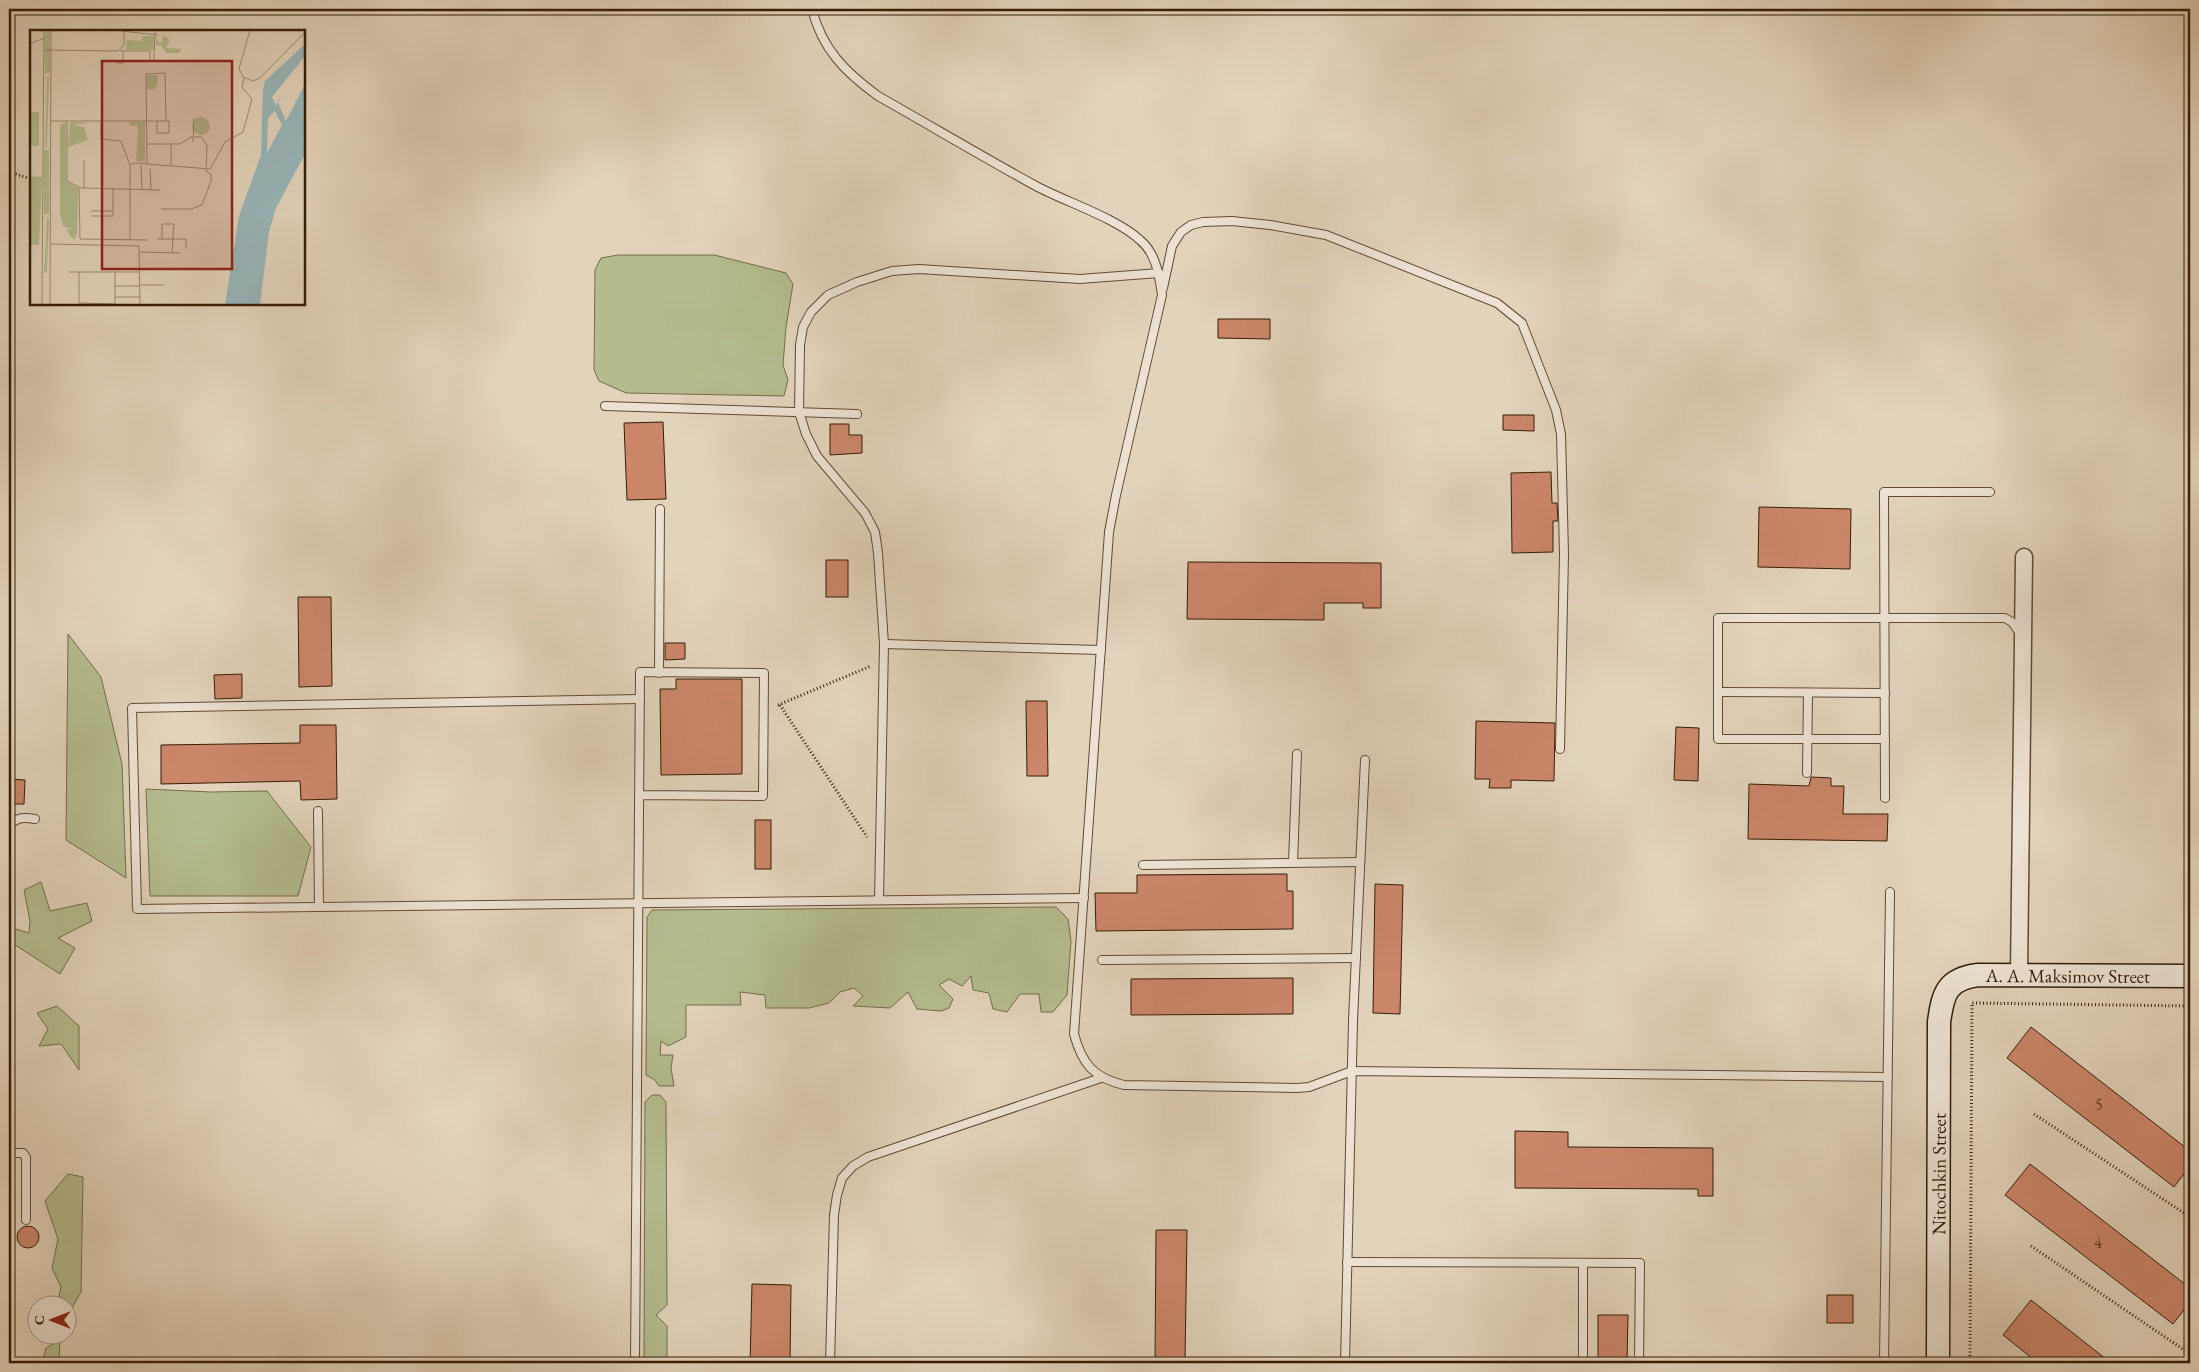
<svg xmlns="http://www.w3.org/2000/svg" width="2199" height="1372" viewBox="0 0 2199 1372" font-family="'EB Garamond',serif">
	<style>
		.green { fill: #b4bc8f; stroke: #746c4a }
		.building { fill: #cb866a; stroke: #351d06 }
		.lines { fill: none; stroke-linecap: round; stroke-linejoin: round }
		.lane-casing { stroke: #604a33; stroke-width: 10 }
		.street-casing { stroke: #604a33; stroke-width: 19 }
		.secondary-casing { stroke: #351d06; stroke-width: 25 }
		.path { stroke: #351d06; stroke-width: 3; stroke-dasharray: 1 2.5; stroke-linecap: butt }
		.lane { stroke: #ece2d3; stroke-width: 8 }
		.street { stroke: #ece2d3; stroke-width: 16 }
		.secondary { stroke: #ece2d3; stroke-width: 22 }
		.labels { text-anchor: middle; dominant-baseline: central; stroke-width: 4; stroke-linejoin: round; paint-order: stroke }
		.number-label { font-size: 16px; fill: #5a371f }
		.street-label { font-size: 19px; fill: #351d06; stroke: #ece2d3 }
		.inset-road { fill: none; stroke: #9d8a73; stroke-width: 1 }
		.view { fill: #8f2418; fill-opacity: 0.15; stroke: #8f2418; stroke-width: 2.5 }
		.inset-edge { fill: none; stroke: #351d06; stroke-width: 2.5 }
	</style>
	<rect width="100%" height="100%" fill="#e2d3bb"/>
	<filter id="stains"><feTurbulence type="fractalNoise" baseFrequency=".004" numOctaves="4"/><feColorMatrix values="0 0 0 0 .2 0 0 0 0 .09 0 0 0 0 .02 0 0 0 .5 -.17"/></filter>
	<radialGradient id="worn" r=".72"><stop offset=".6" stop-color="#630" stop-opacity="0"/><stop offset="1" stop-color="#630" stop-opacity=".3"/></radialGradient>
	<!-- green -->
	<g class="green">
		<path d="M618,255H714L786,273L793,284L786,327L783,365L788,380L784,396L626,393L599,381L594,370L595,270L601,258Z"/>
		<path d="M68,634L101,677L122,764L126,878L66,840Z"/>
		<path d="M146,789L211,792L267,791L311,847L298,896H150Z"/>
		<path d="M41,882L50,911L87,903L92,921L58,938L75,948L60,974L9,941V927L29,933L30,921L24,890Z"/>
		<path d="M1056,907L1068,919L1071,941L1067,995L1053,1012H1041L1039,994H1020L1007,1012L993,1009L989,993L973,990L971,976L962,986L949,979L939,985L953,999L949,1008L941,1011L917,1009L908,992L890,1008L853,1006L863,996L854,988L840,992L829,1003L809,1008H766L765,995L740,992L741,1005H686V1037L668,1046L661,1041L660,1055H673L671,1068L674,1086H659L655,1080L646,1075L647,917L652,910Z"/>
		<path d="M57,1006L79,1026V1070L61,1044L39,1046L48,1029L37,1013Z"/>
		<path d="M652,1095H660L666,1102L667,1305L656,1315L667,1326V1363H644L645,1102Z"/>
		<path d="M68,1174L83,1177L81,1292L72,1308L59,1296L61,1287L52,1268L58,1239L45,1201Z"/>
		<path d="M60,1340L59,1363H42L46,1348Z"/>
	</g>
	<!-- building -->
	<g class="building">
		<path d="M1218,319H1270V339L1218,338Z"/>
		<path d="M1503,415H1534V431L1503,430Z"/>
		<path d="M663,422L666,499L627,500L624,423Z"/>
		<path d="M830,424H849V435H862V453L830,455Z"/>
		<path d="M1551,472L1552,503H1557L1558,521H1553V552L1512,553L1511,473Z"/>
		<path d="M1759,507L1851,509L1850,569L1758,567Z"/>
		<rect x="826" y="560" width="22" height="37"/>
		<path d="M1188,562L1381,563V608H1363V603H1324V620L1187,619Z"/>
		<path d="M298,597H331L332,686L299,687Z"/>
		<path d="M665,643H685V659L665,660Z"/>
		<path d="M242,674V698L215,699L214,675Z"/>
		<path d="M676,679H742V774L661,775L660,689H676Z"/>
		<path d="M1026,701H1047L1048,776H1027Z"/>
		<path d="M1476,721L1555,723L1554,781L1511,780V788H1489L1490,779H1475Z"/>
		<path d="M300,725H336L337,799L301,800L300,781L161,784V745L300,743Z"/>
		<path d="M1676,727L1699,728L1698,781L1674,780Z"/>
		<path d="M1811,777L1831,778V786H1844L1843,814H1888L1887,841L1748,839L1749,784L1809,786Z"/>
		<path d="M10,779L25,780L24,804H9Z"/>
		<rect x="755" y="820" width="16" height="49"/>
		<path d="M1287,874V891H1293V929L1096,931L1095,893H1137V875Z"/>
		<path d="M1375,884L1403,885L1400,1014L1373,1013Z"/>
		<path d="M1293,978V1014L1131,1015V979Z"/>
		<path d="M2031,1027L2190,1151V1166L2174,1187L2007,1058Z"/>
		<path d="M1515,1131L1568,1132V1147L1713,1148V1196H1698V1189L1515,1188Z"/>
		<path d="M2030,1164L2190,1288V1302L2173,1324L2005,1195Z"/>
		<circle cx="28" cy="1237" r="11"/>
		<path d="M1156,1230H1187L1185,1363H1155Z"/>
		<path d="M752,1284L791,1285L790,1363H750Z"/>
		<rect x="1827" y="1295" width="26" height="28"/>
		<path d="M2031,1300L2111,1363H2038L2003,1335Z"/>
		<path d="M1598,1315H1628L1627,1363H1598Z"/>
	</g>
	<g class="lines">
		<defs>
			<g id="lane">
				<path d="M812,9C822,49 845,72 878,96C931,126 983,157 1036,186C1066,202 1116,218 1140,240C1156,253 1159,275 1162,295L1116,495L1109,532L1074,1034C1082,1064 1094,1078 1124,1085L1297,1088L1309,1087L1352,1071L1888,1077"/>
				<path d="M1163,288L1172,246L1181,232L1191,225L1203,222L1232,221L1270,225L1326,235L1497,303L1522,323L1556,410L1561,434L1564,554L1560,749"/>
				<path d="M605,406L857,414"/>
				<path d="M884,644L1101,650"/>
				<path d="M659,673L660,509"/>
				<path d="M1718,692L1885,693"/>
				<path d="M640,699L132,708L137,909L1084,898"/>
				<path d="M1885,739H1718V618H2005L2012,622L2019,632"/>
				<path d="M1807,773L1808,693"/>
				<path d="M1885,798L1884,492H1990"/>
				<path d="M318,811L319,907"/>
				<path d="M9,826C17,817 23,817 35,819"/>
				<path d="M9,831V867"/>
				<path d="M1293,863L1297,754"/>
				<path d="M1143,865L1360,862"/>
				<path d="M879,900L884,644L878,553L875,532L865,513L817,456L806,434L799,412L800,345L803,327L811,312L828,295L857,282L892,271L919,269L1080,279L1159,273"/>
				<path d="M1102,960L1356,958"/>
				<path d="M9,1153H23L26,1157V1220"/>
				<path d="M1347,1262L1640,1263L1639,1363"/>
				<path d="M635,1363C637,1133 640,903 640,672L764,673L763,796L639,795"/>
				<path d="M830,1363L834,1215L837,1195L842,1178L853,1166L868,1157L1101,1078"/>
				<path d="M1345,1363L1353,1021L1365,760"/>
				<path d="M1583,1363V1263"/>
				<path d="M1884,1363L1890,892"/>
			</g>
			<path id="street" d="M2019,975L2024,557"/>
			<g id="secondary">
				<path id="s1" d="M1938,1363L1939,1022C1943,993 1947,979 1978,975L2190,976"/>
			</g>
		</defs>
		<!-- lane casing -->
		<use href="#lane" class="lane-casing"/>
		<!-- street casing -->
		<use href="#street" class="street-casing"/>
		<!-- secondary casing -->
		<use href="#secondary" class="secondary-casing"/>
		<!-- path -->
		<g class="path">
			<path d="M9,172L28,178"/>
			<path d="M778,705L871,666"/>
			<path d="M780,705L867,837"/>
			<path d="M2034,1114L2190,1217"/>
			<path d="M2031,1246L2190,1354"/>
			<path d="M1970,1363L1972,1003L2190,1006"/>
		</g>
		<!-- lane -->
		<use href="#lane" class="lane"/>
		<!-- street -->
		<use href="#street" class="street"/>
		<!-- secondary -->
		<use href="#secondary" class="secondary"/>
	</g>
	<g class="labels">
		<!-- number labels -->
		<g class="number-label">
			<text x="2099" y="1104">5</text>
			<text x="2098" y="1242">4</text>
		</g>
		<!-- street labels -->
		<g class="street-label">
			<text stroke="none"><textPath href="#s1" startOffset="499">A. A. Maksimov Street</textPath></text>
			<text stroke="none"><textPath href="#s1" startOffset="189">Nitochkin Street</textPath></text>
		</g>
	</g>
	<!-- overview -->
	<g transform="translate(30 30)">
		<rect width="275" height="275" fill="#e2d3bb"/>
		<path d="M15,0H20V43H15ZM97,4V10L111,11L113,6H124V20H96ZM133,5L140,10L136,18L151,19L150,23H136L132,16L126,15V6L128,12L132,13ZM117,45H128L127,56L122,60L117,59ZM17,46L19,47L17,118L15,116ZM0,82H9V116H0ZM162 96a9 9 0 1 1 18 0a9 9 0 1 1-18 0ZM36,92V151L48,158V163L47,204L44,210L36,200L42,199L33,196L30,184V95ZM40,92L59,93L43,95L54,97L58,110L38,117ZM100,92H115V132L106,131L108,101L107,96L99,95ZM14,120H19V184H14ZM0,146L12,147L9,215H0ZM17,186L19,189L17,243L14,242Z" fill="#b4bc8f"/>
		<path d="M275,14V26L242,67L246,76L251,64L248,73L256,91L275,54V124L246,178L239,202L230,275H195L209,186L231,125L233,59L235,51ZM245,81L252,95L237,123L238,88Z" fill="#98b6ba" fill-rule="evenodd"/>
		<path class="inset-road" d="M220,0L209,39L213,47L223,51L230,48L275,2M91,1L128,5M0,14L14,8M14,20L88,21L94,15V0M90,21H120M120,21V31H124L125,0M87,33H93V21M21,91H139V103H127V91M37,91V151L51,158L130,160M71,91V109L91,111L100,135M163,112L164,88M117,114H150L161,107H171L177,115L176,141M117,133L116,44L135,43L136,91M111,135L112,159M141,135V115M120,139L121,160M49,158L50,209L118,210M54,158V130M131,179H161L172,175L181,151V144L175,141M61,181H82M61,186H83V158M127,209H156V219M132,209V194H144L142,222M100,210V135L104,133L180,139L195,112L213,102L222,69L212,57L214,48M20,214L109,216L110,275M110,222L150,223M39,242H110M110,255H134M85,256H110M85,267H110M49,273L85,274M49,273V242M12,275L14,0M20,275L21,0M85,275V241"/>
		<path class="view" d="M72,31H202V239H72Z"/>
		<rect width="275" height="275" class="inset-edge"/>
	</g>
	<!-- margin -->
	<rect width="2199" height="1372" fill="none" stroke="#e2d3bb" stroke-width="30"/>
	<rect x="10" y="10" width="2179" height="1352" fill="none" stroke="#351d06" stroke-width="2.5"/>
	<rect x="15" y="15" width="2169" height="1342" fill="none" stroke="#351d06"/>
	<!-- north arrow -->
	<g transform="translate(52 1320) rotate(270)"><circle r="24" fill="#ece2d3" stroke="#a39381"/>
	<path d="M0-4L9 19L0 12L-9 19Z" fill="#8f2418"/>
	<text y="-8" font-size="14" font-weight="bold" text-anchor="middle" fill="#351d06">С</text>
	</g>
	<rect width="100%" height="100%" filter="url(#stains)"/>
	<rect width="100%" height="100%" fill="url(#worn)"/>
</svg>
